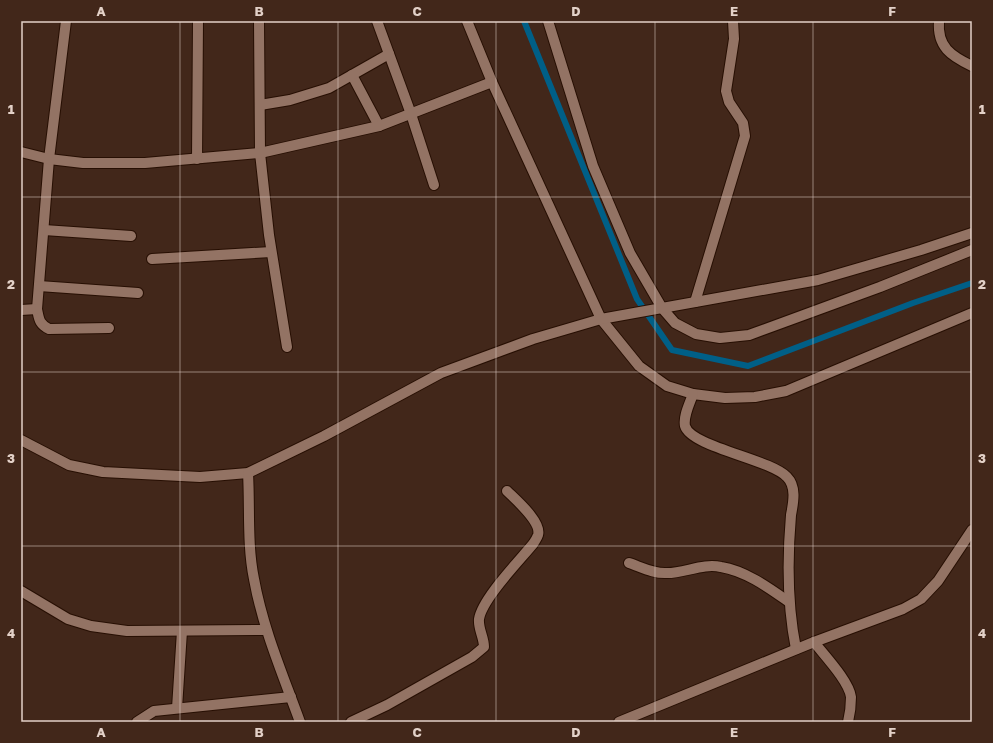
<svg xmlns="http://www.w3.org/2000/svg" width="993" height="743" viewBox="0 0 993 743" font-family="'Golos Text',sans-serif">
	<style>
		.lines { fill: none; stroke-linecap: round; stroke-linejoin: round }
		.stream { stroke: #005f87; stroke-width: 6 }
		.minor-casing { stroke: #270f03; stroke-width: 12 }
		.minor { stroke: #937364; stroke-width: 10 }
		.grid { fill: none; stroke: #e3d1c8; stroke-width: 1; stroke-opacity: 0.55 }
		.neatline { fill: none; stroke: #e3d1c8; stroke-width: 1.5 }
		.grid-label { font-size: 13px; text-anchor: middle; font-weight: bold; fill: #e3d1c8 }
	</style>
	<rect width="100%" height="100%" fill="#42271a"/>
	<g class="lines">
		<!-- stream -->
		<path class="stream" d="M524,21L637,299L672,350L748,366L913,303L972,283"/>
		<defs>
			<g id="minor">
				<path d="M66,21L49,159L37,309C39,319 39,324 49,329L109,328"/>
				<path d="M259,21L260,153L269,235L287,347"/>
				<path d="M377,21L411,114L434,185"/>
				<path d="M467,21L492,82L601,319L639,366L667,386L693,394L725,398L755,397L786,391L972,313"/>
				<path d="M548,21L593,166L630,253L662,308L675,323L696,334L720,338L749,335L880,287L972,250"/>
				<path d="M939,21C937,47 951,56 972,66"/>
				<path d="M352,75L379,126"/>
				<path d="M260,105L290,100L329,88L389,54"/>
				<path d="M21,152L49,159L83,163H145L260,153L379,126L492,82"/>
				<path d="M197,159L198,21"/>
				<path d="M44,230L131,236"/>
				<path d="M152,259L271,252"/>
				<path d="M39,286L138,293"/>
				<path d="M695,302L745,136L743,123L729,102L726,91L734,39L733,21"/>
				<path d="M21,310L37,309"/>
				<path d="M693,394C690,403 683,416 685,426C691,447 770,459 787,477C797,487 793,504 791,515C787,561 787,604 796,649"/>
				<path d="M21,440L69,465L103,472L200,477L248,473L324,436L441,373L533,339L601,319L818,280L921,250L972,233"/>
				<path d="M248,473C250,508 247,545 254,579C263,629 283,675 300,722"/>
				<path d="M629,563C641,567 654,574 667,573C685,573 703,563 721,567C746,571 769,588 789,602"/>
				<path d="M21,591L68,619L91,626L127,631L266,630"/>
				<path d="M814,642C824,655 849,681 851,697C851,706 850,714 848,722"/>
				<path d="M177,708L182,631"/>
				<path d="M137,722L154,711L291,697"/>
				<path d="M351,722L387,705L472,657L484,647C484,637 478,629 479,619C482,599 519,561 533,544C535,541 537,538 538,535C542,522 516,500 507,491"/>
				<path d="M619,722L814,642L903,609L921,599L938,581L972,530"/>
			</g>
		</defs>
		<!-- minor casing -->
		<use href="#minor" class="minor-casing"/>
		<!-- minor -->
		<use href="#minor" class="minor"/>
	</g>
	<!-- grid -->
	<path class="grid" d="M180,21V722M338,21V722M496,21V722M655,21V722M813,21V722M21,197H972M21,372H972M21,546H972"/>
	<!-- border -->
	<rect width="993" height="743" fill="none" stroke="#42271a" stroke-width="44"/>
	<rect x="22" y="22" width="949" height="699" class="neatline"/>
	<g class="grid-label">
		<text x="101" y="16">A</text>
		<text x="259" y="16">B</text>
		<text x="417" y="16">C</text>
		<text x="576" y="16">D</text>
		<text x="734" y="16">E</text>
		<text x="892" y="16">F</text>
		<text x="11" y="114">1</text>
		<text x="982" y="114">1</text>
		<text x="11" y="289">2</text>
		<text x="982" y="289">2</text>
		<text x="11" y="463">3</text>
		<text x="982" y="463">3</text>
		<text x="11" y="638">4</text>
		<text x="982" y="638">4</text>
		<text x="101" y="737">A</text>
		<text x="259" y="737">B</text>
		<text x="417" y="737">C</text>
		<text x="576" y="737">D</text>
		<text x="734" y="737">E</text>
		<text x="892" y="737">F</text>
	</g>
</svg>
